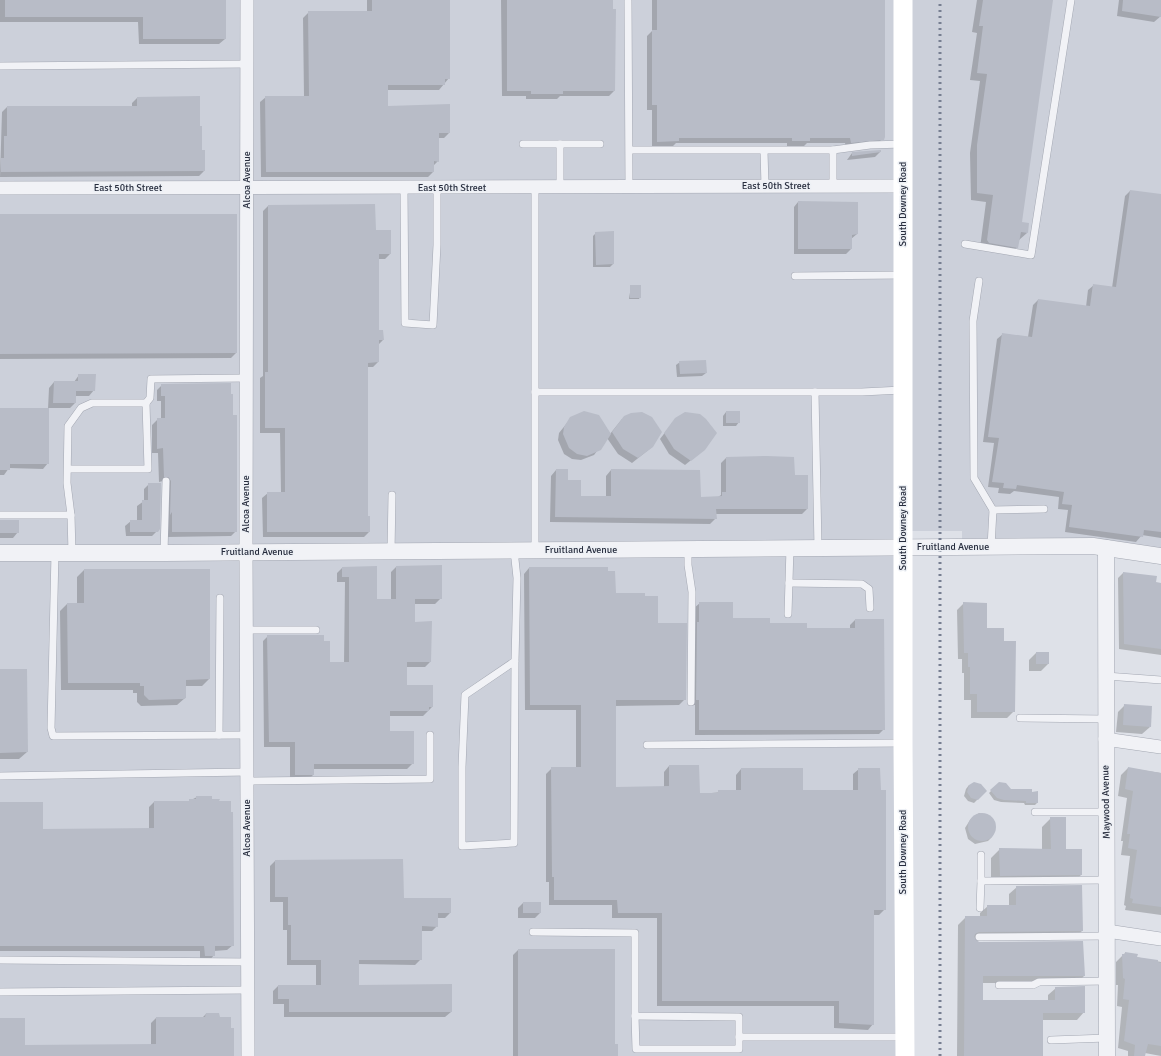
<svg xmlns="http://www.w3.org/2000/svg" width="1161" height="1056" viewBox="0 0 1161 1056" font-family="Signika,sans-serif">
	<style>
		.built { fill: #ccd0da }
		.shadow { fill: #0003 }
		.building { fill: #b8bcc7 }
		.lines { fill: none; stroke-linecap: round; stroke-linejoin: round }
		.service-casing { stroke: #a3a7b2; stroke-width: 8 }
		.minor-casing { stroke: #a3a7b2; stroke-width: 14 }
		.tertiary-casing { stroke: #a3a7b2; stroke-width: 17 }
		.service { stroke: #f1f2f6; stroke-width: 7 }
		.minor { stroke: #f1f2f6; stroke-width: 13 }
		.tertiary { stroke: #f1f2f6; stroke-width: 16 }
		.secondary { stroke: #fff; stroke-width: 19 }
		.rail { stroke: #777f91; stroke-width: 3; stroke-dasharray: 2 4; stroke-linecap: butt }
		.labels { text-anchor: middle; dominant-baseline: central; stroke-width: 3; stroke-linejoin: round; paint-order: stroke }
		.street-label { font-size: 10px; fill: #272d3e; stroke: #edf0f5 }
	</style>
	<rect width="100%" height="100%" fill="#dee1e8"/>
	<!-- built -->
	<path class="built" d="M0,0H1161V557L1116,550L962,549V531H897V1056H0Z"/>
	<!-- shadow -->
	<g class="shadow">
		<path d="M0,0H225V39L219,44H139L138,22H0Z"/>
		<path d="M367,0H449V78L439,90H387V107L449,105V133L444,138H438V161L433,166V172L428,177H261L260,102L266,97H304L303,18L309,12H367Z"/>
		<path d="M501,0H612L614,91L609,96H560L557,99H526V96H502Z"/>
		<path d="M652,0H884V137L877,144L846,147L845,143H807L804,146H787V143H676L673,146H652V110H647V36L652,31Z"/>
		<path d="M977,0H1052L1021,223L1027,233L1019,240L1017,247L1010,255L980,248L986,202L971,200L970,153L980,81L970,80L977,33L972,32Z"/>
		<path d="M1119,0H1161V16L1154,22L1117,16Z"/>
		<path d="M137,98L199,127L201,151H204V171L199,176L0,177L2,112L7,107H132V103Z"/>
		<path d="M880,152L875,157L847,160L852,153Z"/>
		<path d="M1130,191L1161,195V538L1142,535L1136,542L1065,532L1068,510L1058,509L1059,497L1014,491L1010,494L998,493L999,488L988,487L994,443L983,442L997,339L1003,334L1028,337L1033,305L1038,300L1086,307L1088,290L1094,285L1112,288L1125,196Z"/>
		<path d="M798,202L857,234L851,239V249L846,254H794V207Z"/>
		<path d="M268,206L375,231L390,254L385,259H378V331L383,340L378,345V362L373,367H367V517L369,532L364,537H263L262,498L268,493H281L280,433H260V378L263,376V211Z"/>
		<path d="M0,215L236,353L231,358L0,359Z"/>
		<path d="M613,232V264L610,267H593V236L596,233Z"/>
		<path d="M631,286L640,297L639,299H629Z"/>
		<path d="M680,362L706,373L702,376L677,377L676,365Z"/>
		<path d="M79,375L94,390L89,396H75V403L70,408H48V463L43,469L9,468L4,475H0V409H48L49,388L54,382H74Z"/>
		<path d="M162,385L236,531L231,536L167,537L163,481L159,482L158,453H152V425L158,419H161V401H157V390Z"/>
		<path d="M726,412L739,422L736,426H723V416Z"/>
		<path d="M571,418L610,434L622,419L652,447L632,463L618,454L607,438L594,455L581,460L572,459L564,454L558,440L559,433Z"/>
		<path d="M673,422L701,452L685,465L669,454L660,439Z"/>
		<path d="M726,458L794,476L807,509L802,514H715L716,518L710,524L550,522L551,476L556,470L580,497H606V476L611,470L700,498L718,497L721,495V463Z"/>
		<path d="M149,484L157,531L152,536H126L125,526L131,521H137V506L144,501V489Z"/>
		<path d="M0,521L18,532L13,538H0Z"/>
		<path d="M396,567L441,598L435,604H414V623L430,662L425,667H406V686L432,707L423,716H389V732L413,763L407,769H313V775L308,780H290V747H264L263,641L268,636L323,642L329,663H344L345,582H337V573L342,568L376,600H391V572Z"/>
		<path d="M529,568L607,572L615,594L644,597L657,624L685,699L679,705L615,706V788L664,787V772L669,766L699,794L736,791V775L741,769L802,791H853V774L859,769L885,909L879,915H873V1024L868,1030L834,1028V1006H657V918H612V905H549V882H546V774L552,768H576V710H525L524,574Z"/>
		<path d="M84,570H209V679L202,686H185V698L177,705L141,706L137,702V693H133V690H61L60,611L67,604H77V577Z"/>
		<path d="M1123,573L1153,604L1161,605V655L1119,649L1118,578Z"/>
		<path d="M700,603L732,619L806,629H850V625L855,620H883L884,729L879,734L695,735V705H691L694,608Z"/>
		<path d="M964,603L986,629L1003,642L1014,711L1007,718H971V700H964V673H962V659H958L957,610Z"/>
		<path d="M1036,653L1048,664L1041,671H1029V660Z"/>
		<path d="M0,670L27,752L19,759H0Z"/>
		<path d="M1125,705L1150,727L1142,734L1116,732L1118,712Z"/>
		<path d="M1128,768L1161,773V915L1125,910L1126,906L1124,905L1130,856L1121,855L1123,841H1121L1127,798L1118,796L1121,775Z"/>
		<path d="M999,783L1010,790L1037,803L1035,805H1025L1024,803L1001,802L994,800L989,793Z"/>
		<path d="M969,785L986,791L974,803L968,801L964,796L966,789Z"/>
		<path d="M197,797L233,945L227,950L214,951V955L209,961H200V951H0V803L42,830L149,829V807L154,802H187Z"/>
		<path d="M979,813L987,815L993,819L995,827L992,837L988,841L975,844L968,839L965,828L970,820Z"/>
		<path d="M1051,818L1065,850L1081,875L1072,884L991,885V858L1000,849H1042V827Z"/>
		<path d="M275,861L450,913L445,918H437V926L432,931H421V959L415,965L358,964V986L451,985V1012L445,1017H284V1004H273V991L278,986H316V965H287V930H283V902H270V866Z"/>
		<path d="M1017,887L1082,931L1074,938L971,939L979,943L1084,976L1077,983H982V1001H1048V995L1056,988L1084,1012L1077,1020H1042V1056H957L958,925L966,917H980V913L988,906H1009V894Z"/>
		<path d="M523,903L540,913L535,918H518V908Z"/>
		<path d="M518,950H614V1045L617,1056H513V955Z"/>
		<path d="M1125,953L1136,957L1161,962V1056L1145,1053L1144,1056H1128V1051L1118,1048L1122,1007L1117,1006L1118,985H1116V962Z"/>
		<path d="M206,1014L219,1018L230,1029L233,1056H0V1019L24,1046L151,1045V1023L156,1018H202Z"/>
	</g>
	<!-- building -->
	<g class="building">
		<path d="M5,0H226V39H143V17H5Z"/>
		<path d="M372,0H450V79H445V85H388V106L450,104V133H439V162L434,161V172H266L265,96H309L308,11H372Z"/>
		<path d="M507,0H613V9H616L615,91H563V94H531V91H507Z"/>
		<path d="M657,0H885V137L884,140L851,143L850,138H810V141H792V138H679V141L657,142V105H652V30H657Z"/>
		<path d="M983,0H1053L1022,222L1029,223L1028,233L1021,232L1018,248L989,243L987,240L993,195L977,193V145L987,74L977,73L983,26H979Z"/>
		<path d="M1123,0H1161V17L1122,11Z"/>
		<path d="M200,96V126H202V150H205V171L1,172V158H4V136H7V106H137V97Z"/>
		<path d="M881,150V152L852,156V152Z"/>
		<path d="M1130,190L1161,194V532L1144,530L1143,537L1069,527L1072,505L1062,504L1064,492L1017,485L1016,489L1003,488L1004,483L992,482L999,438L988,437L1002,333L1032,337L1038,299L1090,306L1093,284L1116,287Z"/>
		<path d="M798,201L858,202V234L852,235V249H798Z"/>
		<path d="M375,204L376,230H391V254H379V330H383L384,340H379V362L368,363V516H370V532H267V492H285V428H265V372H268V205Z"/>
		<path d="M0,214H237V353L0,354Z"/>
		<path d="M614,231V264L596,265L595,232Z"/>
		<rect x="630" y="285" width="11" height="13"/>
		<path d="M706,360L707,373L680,374L679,361Z"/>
		<path d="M78,374H96L95,391H76V403H53L54,381H78Z"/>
		<path d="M231,383V394H233V415H237V532H172V512L170,515L171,481L168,477H164L163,448L157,449V418H165V396H161V384Z"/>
		<path d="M0,408H49V464H10V470H0Z"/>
		<path d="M584,411L599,415L611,434L601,450L587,456L577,454L569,448L563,434L564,427L570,417Z"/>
		<rect x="726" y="411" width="14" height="12"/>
		<path d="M642,412L652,417L662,432L653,447L638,458L623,449L612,432L624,416L631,413Z"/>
		<path d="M685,412L700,414L706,419L717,433L705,450L691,461L674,449L664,433L675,418Z"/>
		<path d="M767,456L794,457L795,475H808V509H716L717,519L555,517L556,469H568V480H581V496H611V469L700,470L701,497L722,496V492H726V457Z"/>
		<path d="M148,483H161L160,529L158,532H130V520H142V500H148Z"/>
		<rect x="0" y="520" width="19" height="13"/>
		<path d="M442,565V599H415V622L432,621L431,662H407V685H433V707H429V711H390V731H414V764H314V775H295V742H269L267,635H324V641H330V662H349V577H342V567L377,566V599H396V566Z"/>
		<path d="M529,567H608V571H615L616,593H645V596H658V623H687L686,700H616V787L669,786V765H699L700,793H718V790H741V768H803V790H858V768H880L881,790H886V910H874V1025L839,1023V1001H662V913H618L617,900H554V877H552L551,767H581V705H530Z"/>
		<path d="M84,569H210V679L186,680V698L183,699L149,700L144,695V686H140V683H68L67,603H84Z"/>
		<path d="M1123,572L1157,576L1156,582L1161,583V649L1124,644Z"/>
		<path d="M699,602H733V618H770V623H807V628H855V619H884L885,730H699V700H696L697,622H699Z"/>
		<path d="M963,602L987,603V628H1004V641H1016L1015,712H977V694H970V667H968V653H964Z"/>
		<rect x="1036" y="652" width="13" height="12"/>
		<path d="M0,669H27L28,752L0,753Z"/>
		<path d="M1124,704L1152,706L1151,727L1123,725Z"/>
		<path d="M1128,767L1161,773V907L1132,903L1133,899L1130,898L1137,850L1128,848L1130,834H1127L1133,791L1125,789Z"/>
		<path d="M974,782L981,784L987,791L978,800L971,798L967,792L969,785Z"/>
		<path d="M999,782L1006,783L1011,789H1032V792L1038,791V803H1026V801L1004,800L997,798L990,790Z"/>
		<path d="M196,796H212V799H220L219,801H231V812H233L234,946H215V956H205L204,946H0V802H43V829L154,828V801H189V799H196Z"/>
		<circle cx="982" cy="827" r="14"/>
		<path d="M1050,817H1066V849H1082V875L1000,876L999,848L1051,849Z"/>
		<path d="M403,859L404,898H451V913H438V927L422,926V960H359V985L452,984V1012H289V999H278V985H321V960H291V925H288V897H275V860Z"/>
		<path d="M1082,885L1083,931L979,932L975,934L974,937L979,942L1083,941L1085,976H983V1000H1055V987L1085,986V1013H1043V1056H964L965,916H987V905H1016V886Z"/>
		<rect x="523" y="902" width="18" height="11"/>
		<path d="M518,949H615V1044H618V1056H518Z"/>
		<path d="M1125,952L1138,954L1137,957L1158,960V962L1161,963V1046L1148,1044L1145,1056H1134L1135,1045L1124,1041L1129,1000L1123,999L1125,979L1123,978L1122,954H1125Z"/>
		<path d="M206,1013H219L220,1017H231V1028H234V1056H0V1018H25V1045L156,1044V1017H205Z"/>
	</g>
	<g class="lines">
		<defs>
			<g id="service">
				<path d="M628,1L629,187"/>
				<path d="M0,66L247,64"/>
				<path d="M523,144H560V187"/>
				<path d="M560,144H600"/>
				<path d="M630,150H833L870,145L903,144"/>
				<path d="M833,150V186"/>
				<path d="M764,151L765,186"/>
				<path d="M404,188L405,323L433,325L437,245V188"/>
				<path d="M965,244L1031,255L1071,0"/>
				<path d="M795,276L903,275"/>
				<path d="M979,281L973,321L974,478L993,510L991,547"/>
				<path d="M535,392H862L902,390"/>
				<path d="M815,392L818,548"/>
				<path d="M68,469H148L146,403"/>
				<path d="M993,510L1044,509"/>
				<path d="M0,515H71L72,553"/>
				<path d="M71,515L67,483L68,426L81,408L92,403H146L150,398L151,379L246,378"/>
				<path d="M688,549V565L692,592L691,702"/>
				<path d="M514,550L517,578L515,661L514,843L462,846V767L465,695L515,661"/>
				<path d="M535,550V187"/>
				<path d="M391,552L392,495"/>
				<path d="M55,553L51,728L53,736L247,735"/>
				<path d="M164,553L166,481"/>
				<path d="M789,583L862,584L869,589L870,608"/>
				<path d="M788,614L790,548"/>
				<path d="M246,630H316"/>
				<path d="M1106,676L1161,680"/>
				<path d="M1020,718L1105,719"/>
				<path d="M219,735L220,598"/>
				<path d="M647,745L903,743"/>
				<path d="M0,776L247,772"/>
				<path d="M247,781L430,779V735"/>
				<path d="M1035,812H1106"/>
				<path d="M981,855V881L1107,880"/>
				<path d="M980,908L981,881"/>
				<path d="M533,932L635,933V1016L739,1017V1037H904"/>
				<path d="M979,937L1107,936"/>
				<path d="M0,960L248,962"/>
				<path d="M999,985H1033L1039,982L1107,981"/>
				<path d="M0,992L248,990"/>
				<path d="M635,1016L636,1049H739V1037"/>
				<path d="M1051,1040L1107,1038"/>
			</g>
			<g id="minor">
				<path d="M247,0L246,552L248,1056"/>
				<path d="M0,188L903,186"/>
				<path d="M1105,739L1161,747"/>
				<path d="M1107,931L1161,939"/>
			</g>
			<g id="tertiary">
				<path d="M1106,548L1107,1056"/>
				<path d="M0,553H164L1093,546L1161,556"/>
			</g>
		</defs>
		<!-- service casing -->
		<use href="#service" class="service-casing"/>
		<!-- minor casing -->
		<use href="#minor" class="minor-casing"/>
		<!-- tertiary casing -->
		<use href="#tertiary" class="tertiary-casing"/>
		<!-- service -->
		<use href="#service" class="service"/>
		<!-- minor -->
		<use href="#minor" class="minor"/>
		<!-- tertiary -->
		<use href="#tertiary" class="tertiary"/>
		<!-- secondary -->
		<path class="secondary" d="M903,0V743L905,1056"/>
		<!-- rail -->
		<path class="rail" d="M940,1056V0"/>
	</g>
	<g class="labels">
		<!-- street labels -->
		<g class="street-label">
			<text transform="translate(247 180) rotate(-90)">Alcoa Avenue</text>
			<text x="776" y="186">East 50th Street</text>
			<text x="128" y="188">East 50th Street</text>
			<text x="452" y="188">East 50th Street</text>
			<text transform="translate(903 204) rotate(-90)">South Downey Road</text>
			<text transform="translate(246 504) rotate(-90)">Alcoa Avenue</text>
			<text transform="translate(903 528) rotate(-90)">South Downey Road</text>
			<text x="953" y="547">Fruitland Avenue</text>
			<text x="581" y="550">Fruitland Avenue</text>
			<text x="257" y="552">Fruitland Avenue</text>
			<text transform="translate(1106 802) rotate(-91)">Maywood Avenue</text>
			<text transform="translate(247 828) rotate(-90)">Alcoa Avenue</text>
			<text transform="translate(903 852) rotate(-90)">South Downey Road</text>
		</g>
	</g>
</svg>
